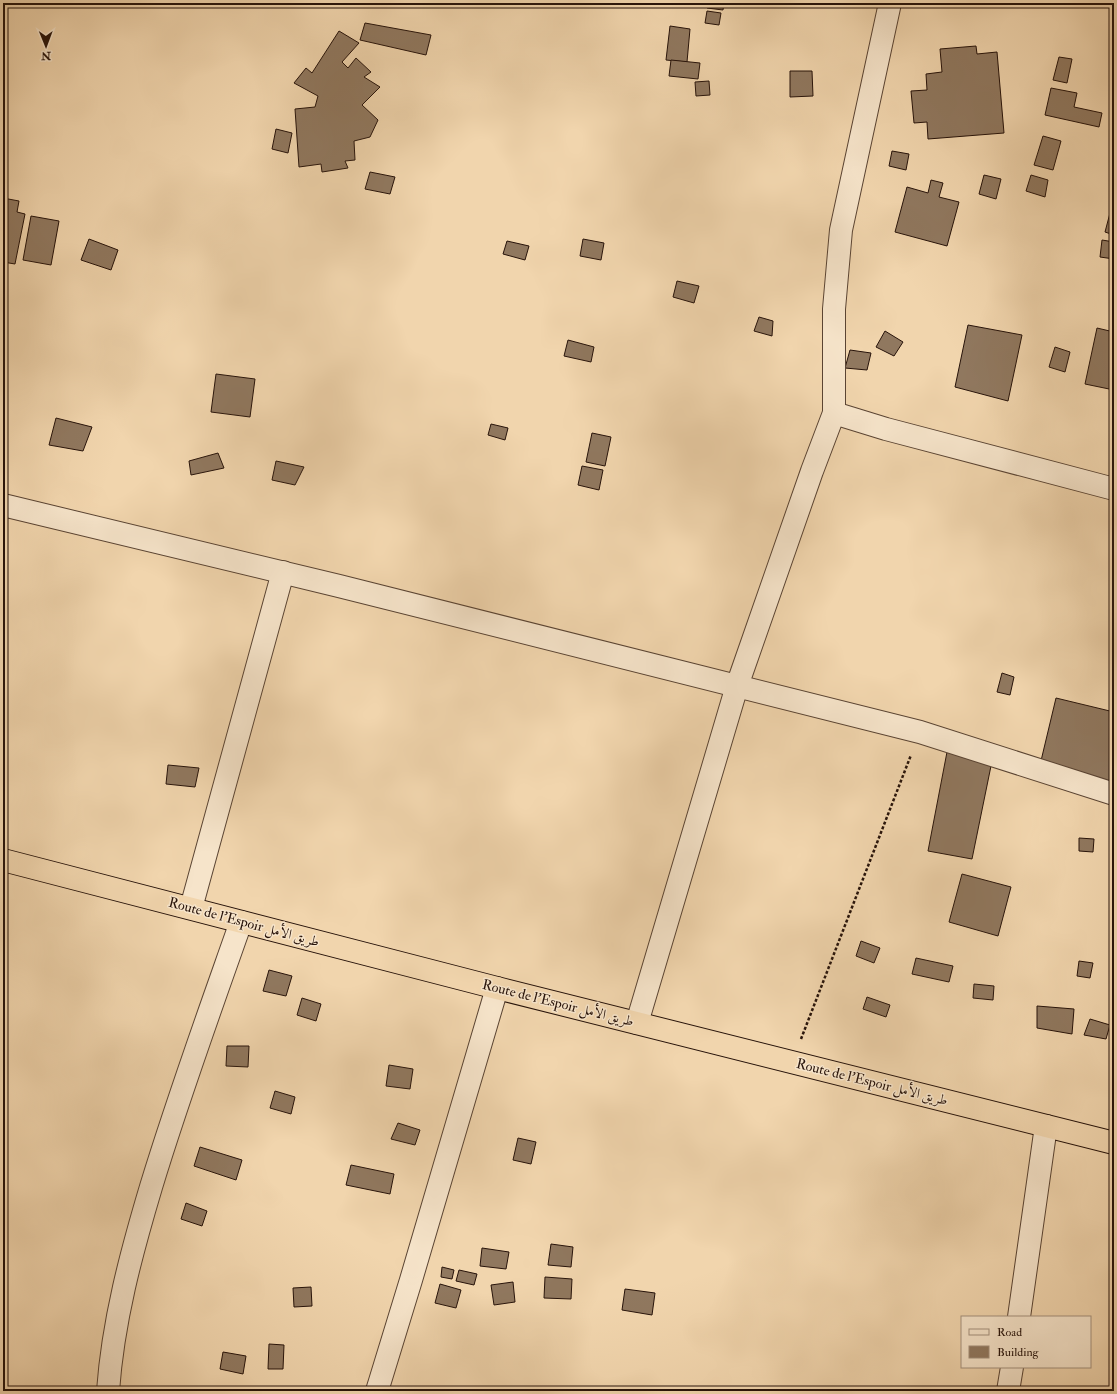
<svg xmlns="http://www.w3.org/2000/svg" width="1117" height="1394" viewBox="0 0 1117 1394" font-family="'IM FELL Double Pica',Amiri,serif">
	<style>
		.building { fill: #90785f; stroke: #27130a }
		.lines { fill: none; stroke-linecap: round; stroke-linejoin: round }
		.minor-casing { stroke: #5a4433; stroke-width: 24 }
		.highway-casing { stroke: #27130a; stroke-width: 24 }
		.path { stroke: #27130a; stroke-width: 2.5; stroke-dasharray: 3 2; stroke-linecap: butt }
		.minor { stroke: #f6e4ca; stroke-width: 22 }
		.highway { stroke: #f1d5ad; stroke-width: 22 }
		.labels { text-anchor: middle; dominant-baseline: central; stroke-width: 3; stroke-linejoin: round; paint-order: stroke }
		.street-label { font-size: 14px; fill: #27130a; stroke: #f6e4ca }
	</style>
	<rect width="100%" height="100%" fill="#f1d5ad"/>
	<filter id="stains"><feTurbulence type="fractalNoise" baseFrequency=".005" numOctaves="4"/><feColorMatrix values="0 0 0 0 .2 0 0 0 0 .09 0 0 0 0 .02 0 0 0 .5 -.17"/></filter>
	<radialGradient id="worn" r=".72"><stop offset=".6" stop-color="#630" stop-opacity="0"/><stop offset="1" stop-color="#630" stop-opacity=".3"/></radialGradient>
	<!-- building -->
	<g class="building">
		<path d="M708,3H724L723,10L707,8Z"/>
		<path d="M707,11L721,13L719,25L705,23Z"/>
		<path d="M365,23L431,35L426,55L360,40Z"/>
		<path d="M670,26L690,29L687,62L666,60Z"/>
		<path d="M339,31L359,43L342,62L348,68L356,58L371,72L364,77L380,87L362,105L378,120L370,137L354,141L355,160L345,161L348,168L322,172L321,164L299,167L295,109L315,107L318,96L294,83L306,68L312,73Z"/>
		<path d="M976,46L977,54L997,52L1004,133L928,139L927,122L914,123L911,91L927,90L926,74L942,72L940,49Z"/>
		<path d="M1059,57L1072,59L1067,83L1053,80Z"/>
		<path d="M671,60L700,63L698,79L669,76Z"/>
		<path d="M790,71H812L813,96L790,97Z"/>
		<path d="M709,81L710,95L696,96L695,82Z"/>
		<path d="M1051,88L1077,93L1074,107L1102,113L1099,127L1045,115Z"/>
		<path d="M276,129L292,133L288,153L272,149Z"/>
		<path d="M1043,136L1061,141L1053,170L1034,165Z"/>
		<path d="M892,151L909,154L906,170L889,166Z"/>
		<path d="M370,172L395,177L390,194L365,189Z"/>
		<path d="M984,175L1001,179L996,199L979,194Z"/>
		<path d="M1031,175L1048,180L1045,197L1026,191Z"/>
		<path d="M931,180L943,183L939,197L959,202L947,246L895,232L907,187L928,193Z"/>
		<path d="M3,198L19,201L17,212L25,214L15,264L3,262Z"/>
		<path d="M1110,213L1114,215V235L1105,232Z"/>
		<path d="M31,216L59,221L51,265L23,260Z"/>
		<path d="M89,239L118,250L111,270L81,260Z"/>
		<path d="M583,239L604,243L601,260L580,256Z"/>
		<path d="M1102,240L1114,242V259L1100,257Z"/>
		<path d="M507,241L529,246L525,260L503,254Z"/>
		<path d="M677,281L699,286L694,303L673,297Z"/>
		<path d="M759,317L773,321L772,336L754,331Z"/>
		<path d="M968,325L1022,335L1008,401L955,387Z"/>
		<path d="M1097,328L1114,332L1113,350L1114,351V390L1085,384Z"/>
		<path d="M885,331L903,342L894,356L876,347Z"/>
		<path d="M568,340L594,347L591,362L564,356Z"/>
		<path d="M1055,347L1070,352L1065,372L1049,367Z"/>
		<path d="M850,350L871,353L867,370L845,368Z"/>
		<path d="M216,374L255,379L250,417L211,412Z"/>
		<path d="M56,418L92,427L83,451L49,445Z"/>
		<path d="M491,424L508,428L505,440L488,435Z"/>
		<path d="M592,433L611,437L605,466L586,462Z"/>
		<path d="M218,453L224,468L191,475L189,461Z"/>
		<path d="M276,461L304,467L295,485L272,480Z"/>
		<path d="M582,466L603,470L599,490L578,485Z"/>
		<path d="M1002,673L1014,677L1010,695L997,692Z"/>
		<path d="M1056,698L1114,712V782L1040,765Z"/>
		<path d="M947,752L992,761L972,859L928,851Z"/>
		<path d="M168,765L199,768L195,787L166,784Z"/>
		<path d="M1079,838L1094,839L1093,852L1079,851Z"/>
		<path d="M962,874L1011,887L998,936L949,922Z"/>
		<path d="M861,941L880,948L874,963L856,956Z"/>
		<path d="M916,958L953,966L949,982L912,974Z"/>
		<path d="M1079,961L1093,963L1090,978L1077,976Z"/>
		<path d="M269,970L292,976L286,996L263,991Z"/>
		<path d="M974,984L994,986L993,1000L973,998Z"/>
		<path d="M867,997L890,1005L886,1017L863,1009Z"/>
		<path d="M302,998L321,1004L316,1021L297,1015Z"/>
		<path d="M1037,1006L1074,1009L1072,1034L1037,1028Z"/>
		<path d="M1090,1019L1110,1025L1106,1039L1084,1035Z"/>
		<path d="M227,1046H249L248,1067L226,1066Z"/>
		<path d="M389,1065L413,1069L410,1089L386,1086Z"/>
		<path d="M275,1091L295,1097L291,1114L270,1108Z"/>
		<path d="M398,1123L420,1130L415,1145L391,1139Z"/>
		<path d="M518,1138L536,1142L531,1164L513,1160Z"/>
		<path d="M200,1147L242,1160L236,1180L194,1166Z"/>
		<path d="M351,1165L394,1174L390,1194L346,1185Z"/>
		<path d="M186,1203L207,1211L202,1226L181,1219Z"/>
		<path d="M551,1244L573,1247L571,1267L548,1265Z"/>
		<path d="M482,1248L509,1252L506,1269L480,1266Z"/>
		<path d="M442,1267L454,1270L452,1279L441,1277Z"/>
		<path d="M459,1270L477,1274L474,1285L456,1281Z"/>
		<path d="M545,1277L572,1279L571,1299L544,1298Z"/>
		<path d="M513,1282L515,1302L494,1305L491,1285Z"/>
		<path d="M440,1284L461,1290L456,1308L435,1303Z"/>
		<path d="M311,1287L312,1306L294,1307L293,1288Z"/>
		<path d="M625,1289L655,1293L652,1315L622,1310Z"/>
		<path d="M269,1344L284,1345L283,1369H268Z"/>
		<path d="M223,1352L246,1356L243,1374L220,1369Z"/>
	</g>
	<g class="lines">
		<defs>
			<g id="minor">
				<path d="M834,413L886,429L1114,489"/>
				<path d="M3,505L339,586L920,732L1114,794"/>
				<path d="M191,908L283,572"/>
				<path d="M637,1023L737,686L812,471L834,413V309L841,230L890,3"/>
				<path d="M1019,1317L1046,1126"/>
				<path d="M108,1391C113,1321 131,1254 151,1187C178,1098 210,1010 241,922"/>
				<path d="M377,1391L411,1280L497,988"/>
				<path d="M1008,1391L1012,1367"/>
			</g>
			<path id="highway" d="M3,860L497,988L1114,1143"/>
		</defs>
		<!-- minor casing -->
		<use href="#minor" class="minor-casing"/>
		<!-- highway casing -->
		<use href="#highway" class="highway-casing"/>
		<!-- path -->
		<path class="path" d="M801,1039L911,755"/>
		<!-- minor -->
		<use href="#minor" class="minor"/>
		<!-- highway -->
		<use href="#highway" class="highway"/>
	</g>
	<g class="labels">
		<!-- street labels -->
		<g class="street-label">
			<text transform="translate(244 922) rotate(15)">Route de l’Espoir طريق الأمل</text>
			<text transform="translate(558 1003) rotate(14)">Route de l’Espoir طريق الأمل</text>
			<text transform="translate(872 1082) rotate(14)">Route de l’Espoir طريق الأمل</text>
		</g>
	</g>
	<!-- margin -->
	<rect width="1117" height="1394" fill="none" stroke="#f1d5ad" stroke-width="16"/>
	<rect x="4" y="4" width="1109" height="1386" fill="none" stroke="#27130a" stroke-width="2"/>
	<rect x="8" y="8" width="1101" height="1378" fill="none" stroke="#27130a"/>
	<!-- legend -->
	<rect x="961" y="1316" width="130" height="52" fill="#f6e4ca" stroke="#a3907d"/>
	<rect x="969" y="1329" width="20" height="6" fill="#f6e4ca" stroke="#a3907d"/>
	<text x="997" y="1336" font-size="12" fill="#27130a">Road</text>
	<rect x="969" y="1346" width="20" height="12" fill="#90785f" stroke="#a3907d"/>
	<text x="997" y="1356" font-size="12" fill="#27130a">Building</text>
	<!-- north arrow -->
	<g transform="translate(46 46) rotate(179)" stroke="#f6e4ca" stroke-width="3" paint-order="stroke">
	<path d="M0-3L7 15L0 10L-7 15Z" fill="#27130a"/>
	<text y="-6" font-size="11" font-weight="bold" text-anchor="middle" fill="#27130a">N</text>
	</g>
	<rect width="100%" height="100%" filter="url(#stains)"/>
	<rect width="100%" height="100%" fill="url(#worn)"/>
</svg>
